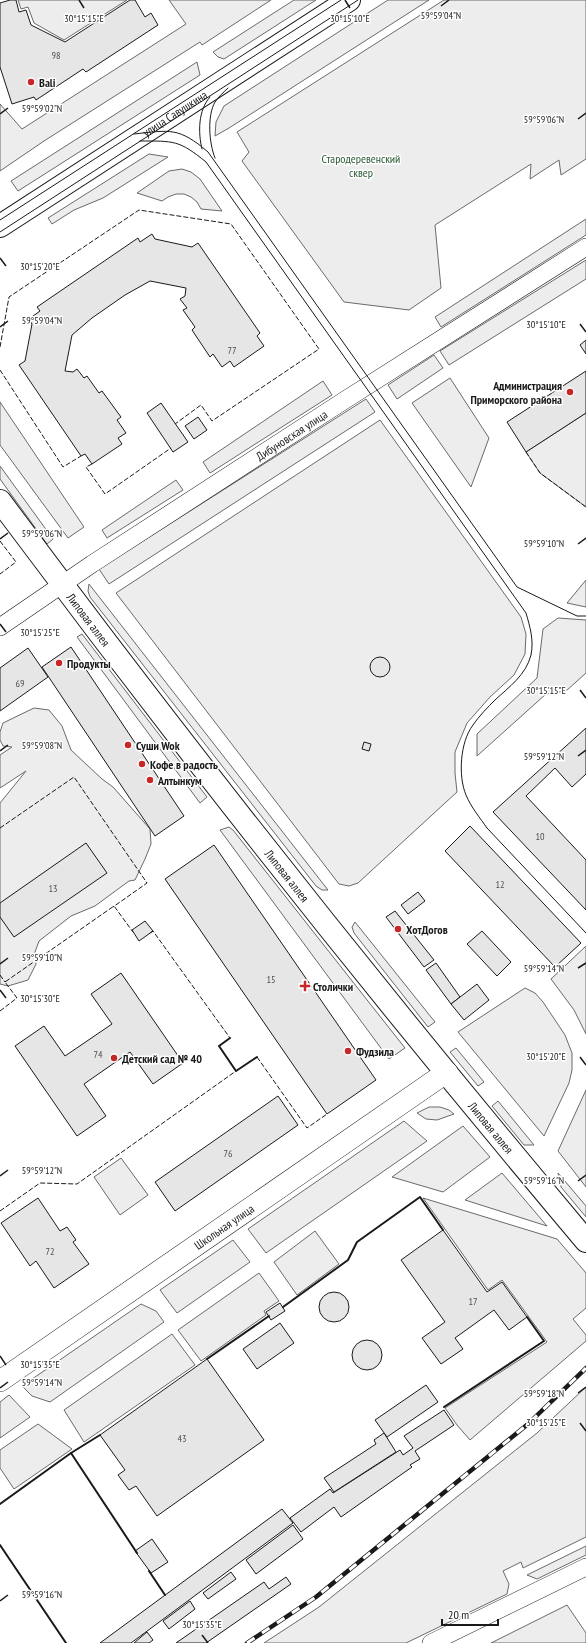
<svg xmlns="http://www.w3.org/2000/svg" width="586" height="1643" viewBox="0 0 586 1643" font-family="'PT Sans Narrow',sans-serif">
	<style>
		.built { fill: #ededed; stroke: #6a6a6a }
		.building { fill: #e6e6e6; stroke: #1a1a1a }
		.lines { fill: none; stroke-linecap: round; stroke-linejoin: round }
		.minor-casing { stroke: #1a1a1a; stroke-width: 18 }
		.tertiary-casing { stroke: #1a1a1a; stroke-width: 22 }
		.secondary-casing { stroke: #1a1a1a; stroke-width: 24 }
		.minor { stroke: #fff; stroke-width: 17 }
		.tertiary { stroke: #fff; stroke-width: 21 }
		.secondary { stroke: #fff; stroke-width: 22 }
		.tram { stroke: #1a1a1a; stroke-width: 1 }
		.rail-casing { stroke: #1a1a1a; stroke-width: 4.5 }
		.rail { stroke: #fff; stroke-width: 3; stroke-dasharray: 9; stroke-linecap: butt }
		.fence { stroke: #1a1a1a; stroke-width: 1; stroke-dasharray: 5 2; stroke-linecap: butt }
		.wall { stroke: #1a1a1a; stroke-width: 2 }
		.ticks { fill: none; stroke: #1a1a1a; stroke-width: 1.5 }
		.poi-dot { fill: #c62828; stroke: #fff; stroke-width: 1.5 }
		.labels { text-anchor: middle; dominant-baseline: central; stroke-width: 3; stroke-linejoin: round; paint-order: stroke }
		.number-label { font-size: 10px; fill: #4d4d4d }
		.poi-label { font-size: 12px; font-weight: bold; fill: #1a1a1a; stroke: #fff; text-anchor: start }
		.street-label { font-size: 12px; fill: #1a1a1a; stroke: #fff }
		.park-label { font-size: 12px; fill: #2b5a34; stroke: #fff }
		.ticks-label { font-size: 10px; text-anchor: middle; fill: #1a1a1a; stroke: #fff; stroke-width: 3; stroke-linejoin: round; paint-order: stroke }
	</style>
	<rect width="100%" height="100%" fill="#fff"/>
	<!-- built -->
	<g class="built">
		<path d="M18,0H127L64,40L34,23L28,7L21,9Z"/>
		<path d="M169,0H271L202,45L200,42L44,141L0,171V104L22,129L186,24Z"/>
		<path d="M294,0H316L224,59L218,57L213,52Z"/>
		<path d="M388,0H429L229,128L215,136L216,122L224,106Z"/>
		<path d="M444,0H586V159L561,175L559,160L530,179L531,164L435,225L441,288L409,310L344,302L242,161L249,152L237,132Z"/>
		<path d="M197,62L200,75L18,191L11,181Z"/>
		<path d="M149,154L168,157L103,198L74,210L52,224L48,218Z"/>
		<path d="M182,169L191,172L200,179L222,211L201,209L197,202L191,197L184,194H176L168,197L162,201L137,193L169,171Z"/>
		<path d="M586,219V235L441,327L435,317Z"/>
		<path d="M586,260V279L449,365L440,351Z"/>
		<path d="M434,355L443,368L397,399L388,385Z"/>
		<path d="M450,378L489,438L471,487L412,403Z"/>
		<path d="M323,381L332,395L210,473L203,462Z"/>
		<path d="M366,399L375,412L109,584L99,569Z"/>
		<path d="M0,402L84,527L68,538L0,445Z"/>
		<path d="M586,413V507L540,473L526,452Z"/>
		<path d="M380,420L521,617L526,634L525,654L514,675L490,697L467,723L455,752V773L457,792L358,883L349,886L339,884L116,593Z"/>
		<path d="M0,466L53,539L47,544L0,479Z"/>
		<path d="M176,480L183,490L107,538L102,530Z"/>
		<path d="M586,580V607L567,603Z"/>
		<path d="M89,584L328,890H322L316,886L90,597L88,591Z"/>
		<path d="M558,618L586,620V673L566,691L546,694L477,756V734L537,678L543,629Z"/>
		<path d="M82,634L207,797L200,803L77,637Z"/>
		<path d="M34,708L49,710L62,726L71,750L102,779L113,787L150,829L151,844L145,859L135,880L129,881L95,906L71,916L39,941L35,952L36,964L28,980L8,986L0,984V803L26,771L0,788V755L12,747L3,746L0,740V732L3,723Z"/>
		<path d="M229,827L233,830L405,1048L389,1059L220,830Z"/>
		<path d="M355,922L435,1022L428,1027L354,933L352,927Z"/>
		<path d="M586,946V1034L574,1010L551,979Z"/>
		<path d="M525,988L535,993L543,1002L565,1035L572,1053V1070L569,1083L544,1136L458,1032Z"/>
		<path d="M456,1048L484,1082L478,1086L450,1052Z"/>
		<path d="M586,1090V1187L558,1151Z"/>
		<path d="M498,1101L534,1145H524L492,1106Z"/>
		<path d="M429,1107H440L449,1110L454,1114L437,1120L426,1119L417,1113Z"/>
		<path d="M404,1121L427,1141L266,1253L248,1229Z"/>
		<path d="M463,1126L490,1157L443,1192L392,1177Z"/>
		<path d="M121,1158L148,1195L120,1215L94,1177Z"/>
		<path d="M502,1173L547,1226L465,1200Z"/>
		<path d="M558,1173L586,1206V1217L561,1187Z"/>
		<path d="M423,1198L557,1239L586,1273V1308L573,1319L586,1335V1341L470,1440L457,1425L445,1408L547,1342L502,1280L488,1290Z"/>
		<path d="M315,1231L339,1264L297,1295L274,1262Z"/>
		<path d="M233,1240L250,1262L177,1313L160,1290Z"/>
		<path d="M259,1273L279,1301L264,1311L266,1315L201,1361L178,1330Z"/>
		<path d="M141,1304L156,1311L164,1322L50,1402L32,1396L22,1386Z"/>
		<path d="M172,1334L195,1365L84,1442L64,1410Z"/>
		<path d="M586,1387V1537L523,1568L521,1562L503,1571L509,1584L507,1594L406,1643H264L319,1607L537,1433Z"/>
		<path d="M9,1395L30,1417L0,1438V1402Z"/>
		<path d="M38,1424L72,1449L14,1489L0,1468V1450Z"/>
		<path d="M586,1546V1555L537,1579L527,1575Z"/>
		<path d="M567,1605L586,1633V1643H491Z"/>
	</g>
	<!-- building -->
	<g class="building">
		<path d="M10,0H16L19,12L26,10L31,25L65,42L130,0H135L145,17L151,13L158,25L86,72L83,69L36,100L34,97L12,104L0,67V3Z"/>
		<path d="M152,234L155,239L192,247L198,243L260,333L257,336L264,346L234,367L230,361L222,367L213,354L210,357L192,330L195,327L183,310L187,308L180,299L185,296L186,288L150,281L125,295L92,318L72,335L65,371L73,372L77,369L84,378L87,376L99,393L102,391L121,417L117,420L126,433L118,438L122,444L92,464L85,454L81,456L19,365L25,361L32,324L29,319L40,311L37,307L138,238L140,242Z"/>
		<path d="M586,340V354L580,345Z"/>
		<path d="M586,371V413L526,452L507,422Z"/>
		<path d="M161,403L188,442L173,452L147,413Z"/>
		<path d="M198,417L207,430L194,439L185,426Z"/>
		<path d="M71,647L184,816L155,836L42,667Z"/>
		<path d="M28,648L48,677L0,711V668Z"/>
		<circle cx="380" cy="667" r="10"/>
		<path d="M586,728V774L572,787L555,768L526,796L586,860V910L493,812Z"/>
		<path d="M364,742L371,744L369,751L362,749Z"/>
		<path d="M470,826L581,943L555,967L445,851Z"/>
		<path d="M86,843L107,873L14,937L0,917V903Z"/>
		<path d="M214,845L376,1080L327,1114L165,879Z"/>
		<path d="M418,892L425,901L408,914L401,905Z"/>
		<path d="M395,911L434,960L424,967L386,917Z"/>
		<path d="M145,921L153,931L139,941L132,930Z"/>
		<path d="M482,931L511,962L497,976L467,944Z"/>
		<path d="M436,963L460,997L451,1004L426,970Z"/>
		<path d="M121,973L183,1063L153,1084L130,1052L84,1084L106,1116L77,1136L15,1046L44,1026L65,1056L112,1024L91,994Z"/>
		<path d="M477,984L489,1000L464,1020L451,1004Z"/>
		<path d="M278,1096L298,1125L175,1211L155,1182Z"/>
		<path d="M38,1198L60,1231L67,1227L76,1240L73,1242L89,1264L54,1288L36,1261L30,1266L1,1223Z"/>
		<path d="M443,1230L487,1292L502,1282L527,1317L509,1330L494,1310L455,1338L463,1349L441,1364L422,1338L445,1322L401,1260Z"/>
		<circle cx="334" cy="1307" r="15"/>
		<path d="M280,1303L285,1311L271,1320L266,1312Z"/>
		<path d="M280,1323L294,1343L257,1369L243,1349Z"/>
		<circle cx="367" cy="1355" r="15"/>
		<path d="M207,1359L264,1440L157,1516L136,1486L129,1490L118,1475L125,1470L100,1435Z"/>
		<path d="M426,1385L438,1402L387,1437L375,1420Z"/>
		<path d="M444,1410L454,1425L415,1451L420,1459L410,1465L412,1467L341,1517L334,1507L301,1532L290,1518L330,1489L333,1493L400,1450L403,1455L413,1448L404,1436Z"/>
		<path d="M384,1433L396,1452L334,1492L324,1478L376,1444L374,1440Z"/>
		<path d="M282,1509L293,1523L131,1643H100Z"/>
		<path d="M293,1525L303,1539L256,1574L246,1560Z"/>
		<path d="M152,1539L168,1562L151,1573L135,1551Z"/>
		<path d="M231,1572L236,1579L208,1599L203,1593Z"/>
		<path d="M286,1577L291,1584L206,1643H176L264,1582L269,1589Z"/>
		<path d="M190,1601L195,1609L169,1629L163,1621Z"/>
		<path d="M147,1632L153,1640L149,1643H134Z"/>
	</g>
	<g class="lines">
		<defs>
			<g id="minor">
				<path id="s1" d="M0,627L92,564L345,400L586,247"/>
				<path d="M431,1643L586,1567"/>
			</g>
			<g id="tertiary">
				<path id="s2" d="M0,1381L447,1072"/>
			</g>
			<g id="secondary">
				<path id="s3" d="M0,226L349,0"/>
				<path id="s4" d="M0,501C188,754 384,1001 586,1241"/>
			</g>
		</defs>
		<!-- minor casing -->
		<use href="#minor" class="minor-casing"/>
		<!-- tertiary casing -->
		<use href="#tertiary" class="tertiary-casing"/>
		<!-- secondary casing -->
		<use href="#secondary" class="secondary-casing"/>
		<!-- minor -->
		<use href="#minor" class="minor"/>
		<!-- tertiary -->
		<use href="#tertiary" class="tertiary"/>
		<!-- secondary -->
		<use href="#secondary" class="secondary"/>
		<!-- tram -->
		<g class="tram">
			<path d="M134,134C170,130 179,127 208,152L517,587L577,616H586"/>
			<path d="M140,141C174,141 179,140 206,162L526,613C530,627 534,640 531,655C526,675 509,687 495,700C488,707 479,716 473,725C460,742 458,776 466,795C471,807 480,818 487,828L586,933"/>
			<path d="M202,149C198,133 198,110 210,97"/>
			<path d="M215,158C209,143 207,116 215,102C218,97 224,92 228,88"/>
			<path d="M0,220L341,0"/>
			<path d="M0,232L358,0"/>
		</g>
		<defs>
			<path id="rail" d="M247,1643L316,1597L528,1424L586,1368"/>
		</defs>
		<!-- rail casing -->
		<use href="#rail" class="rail-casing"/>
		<!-- rail -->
		<use href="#rail" class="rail"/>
		<!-- fence -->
		<g class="fence">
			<path d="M0,347L9,297L139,210L231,224L319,349L212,421L201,405L175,424"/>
			<path d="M0,370L63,467L81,456"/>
			<path d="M526,452L540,473L586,507"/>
			<path d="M92,464L86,467L105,494L171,448"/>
			<path d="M0,541L16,562L0,574"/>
			<path d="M0,828L74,777L147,883L113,907"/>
			<path d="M0,975L5,982L6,981"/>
			<path d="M0,1011L17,998L5,982L114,906L133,932"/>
			<path d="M257,1057L307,1128L327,1114"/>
			<path d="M0,1211L40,1183L77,1184L236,1071L219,1046L230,1038L153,931L150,933"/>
		</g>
		<!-- wall -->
		<g class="wall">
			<path d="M230,1038L219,1046L236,1071L257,1057"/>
			<path d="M283,1307L348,1260L357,1242L420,1197L443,1230"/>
			<path d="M207,1359L269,1316"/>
			<path d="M444,1407L544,1341L527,1317"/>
			<path d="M71,1453L137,1553"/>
			<path d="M0,1504L71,1453L100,1435"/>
			<path d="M0,1545L66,1643"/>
			<path d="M149,1571L165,1595"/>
		</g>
	</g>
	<!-- ticks -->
	<path class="ticks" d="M79,0L84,8M345,0L350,8M441,6L449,0M0,114L8,108M578,119L586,113M0,258L6,266M580,324L586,332M0,327L8,321M0,539L8,533M578,544L586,538M0,624L6,632M580,690L586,698M0,751L8,745M578,756L586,750M0,964L8,958M578,968L586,963M0,990L6,998M580,1057L586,1065M0,1176L8,1170M578,1181L586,1175M0,1356L6,1365M0,1388L8,1382M578,1393L586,1387M580,1423L586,1431M0,1601L8,1595M202,1635L208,1643"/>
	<!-- markers -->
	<g class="poi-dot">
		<circle cx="31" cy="82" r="4"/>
		<circle cx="570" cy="392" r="4"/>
		<circle cx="59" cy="663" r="4"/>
		<circle cx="128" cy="745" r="4"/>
		<circle cx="142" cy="764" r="4"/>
		<circle cx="150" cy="780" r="4"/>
		<circle cx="398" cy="929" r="4"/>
		<path d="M303 980h4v4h4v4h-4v4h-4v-4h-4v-4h4z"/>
		<circle cx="348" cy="1051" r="4"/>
		<circle cx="114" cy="1058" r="4"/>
	</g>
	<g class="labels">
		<!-- number labels -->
		<g class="number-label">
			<text x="56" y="55">98</text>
			<text x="232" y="350">77</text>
			<text x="20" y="683">69</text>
			<text x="540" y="836">10</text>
			<text x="500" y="884">12</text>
			<text x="53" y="888">13</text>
			<text x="271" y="979">15</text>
			<text x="98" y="1054">74</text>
			<text x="228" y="1153">76</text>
			<text x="50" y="1251">72</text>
			<text x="473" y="1301">17</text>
			<text x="182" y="1438">43</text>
		</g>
		<!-- poi labels -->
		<g class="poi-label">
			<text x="39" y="82">Bali</text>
			<text x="562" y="385" text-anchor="end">Администрация<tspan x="562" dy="14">Приморского района</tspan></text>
			<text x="67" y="663">Продукты</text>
			<text x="136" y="745">Суши Wok</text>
			<text x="150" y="764">Кофе в радость</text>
			<text x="158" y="780">Алтынкум</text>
			<text x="406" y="929">ХотДогов</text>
			<text x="313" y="986">Столички</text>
			<text x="356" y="1051">Фудзила</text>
			<text x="122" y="1058">Детский сад № 40</text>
		</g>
		<!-- street labels -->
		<g class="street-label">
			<text stroke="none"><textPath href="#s3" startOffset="208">улица Савушкина</textPath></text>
			<text stroke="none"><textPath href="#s1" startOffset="349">Дибуновская улица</textPath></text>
			<text stroke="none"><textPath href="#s4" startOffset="148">Липовая аллея</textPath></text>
			<text stroke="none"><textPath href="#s4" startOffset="472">Липовая аллея</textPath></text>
			<text stroke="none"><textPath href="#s4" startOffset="796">Липовая аллея</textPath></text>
			<text stroke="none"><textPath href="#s2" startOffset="272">Школьная улица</textPath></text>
		</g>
		<!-- park labels -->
		<g class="park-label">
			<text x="361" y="158">Стародеревенский<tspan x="361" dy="14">сквер</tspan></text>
		</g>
	</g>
	<g class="ticks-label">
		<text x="441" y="19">59°59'04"N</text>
		<text x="84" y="22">30°15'15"E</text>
		<text x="350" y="22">30°15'10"E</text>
		<text x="42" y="112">59°59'02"N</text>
		<text x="544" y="123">59°59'06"N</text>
		<text x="40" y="270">30°15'20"E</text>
		<text x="42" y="324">59°59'04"N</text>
		<text x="546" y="328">30°15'10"E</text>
		<text x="42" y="537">59°59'06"N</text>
		<text x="544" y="547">59°59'10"N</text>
		<text x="40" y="636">30°15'25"E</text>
		<text x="546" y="694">30°15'15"E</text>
		<text x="42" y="749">59°59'08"N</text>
		<text x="544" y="760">59°59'12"N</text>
		<text x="42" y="961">59°59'10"N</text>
		<text x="544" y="972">59°59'14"N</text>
		<text x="40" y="1002">30°15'30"E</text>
		<text x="546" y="1060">30°15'20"E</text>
		<text x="42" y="1174">59°59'12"N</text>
		<text x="544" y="1184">59°59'16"N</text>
		<text x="40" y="1368">30°15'35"E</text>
		<text x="42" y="1386">59°59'14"N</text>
		<text x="544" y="1397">59°59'18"N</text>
		<text x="546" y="1426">30°15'25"E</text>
		<text x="42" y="1598">59°59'16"N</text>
		<text x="202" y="1628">30°15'35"E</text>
	</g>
	<!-- scale -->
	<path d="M442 1619v6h56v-6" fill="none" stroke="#1a1a1a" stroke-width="2"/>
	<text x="448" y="1619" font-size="12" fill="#1a1a1a" stroke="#ffffff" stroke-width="3" paint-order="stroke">20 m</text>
</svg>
